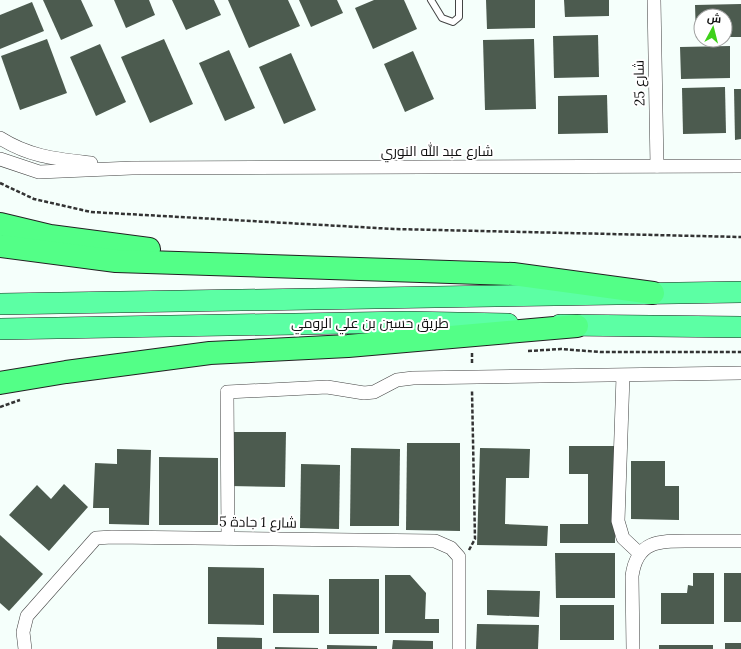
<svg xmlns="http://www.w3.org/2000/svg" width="741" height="649" viewBox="0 0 741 649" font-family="Lora,Cairo,serif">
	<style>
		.building { fill: #4c5b4f }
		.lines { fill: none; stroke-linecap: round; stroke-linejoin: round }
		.service-casing { stroke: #444; stroke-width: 8 }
		.minor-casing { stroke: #444; stroke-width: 14 }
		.trunk-casing { stroke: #222; stroke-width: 22 }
		.motorway-casing { stroke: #222; stroke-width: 24 }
		.path { stroke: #333; stroke-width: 2.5; stroke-dasharray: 4 2; stroke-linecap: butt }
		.service { stroke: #fff; stroke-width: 6 }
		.minor { stroke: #fff; stroke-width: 13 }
		.trunk { stroke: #5cffa4; stroke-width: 21 }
		.motorway { stroke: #53ff87; stroke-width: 22 }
		.labels { text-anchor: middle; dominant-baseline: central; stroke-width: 4; stroke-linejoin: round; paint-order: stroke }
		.street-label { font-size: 14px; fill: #111; stroke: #fff }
	</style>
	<rect width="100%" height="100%" fill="#f5fffb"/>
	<!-- building -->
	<g class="building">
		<path d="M43,0H81L93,26L61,40Z"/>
		<path d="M114,0H149L155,15L126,28Z"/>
		<path d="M172,0H214L221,15L186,30Z"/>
		<path d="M228,0H288L300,26L249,48Z"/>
		<path d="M299,0H337L343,13L311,27Z"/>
		<path d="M374,0H404L417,29L373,49L355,8Z"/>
		<path d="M486,0H535V28L487,29Z"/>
		<path d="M564,0H609V16L565,17Z"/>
		<path d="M32,2L44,31L0,49V15Z"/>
		<path d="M741,4V37H725V16H701V38H696L695,5Z"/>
		<path d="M598,35L599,77L554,78L553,36Z"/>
		<path d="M47,39L67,93L20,110L1,56Z"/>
		<path d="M164,39L193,104L150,123L121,57Z"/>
		<path d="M534,39L536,109L485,110L483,40Z"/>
		<path d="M100,44L126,102L96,116L70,57Z"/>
		<path d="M730,46V78L681,79L680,47Z"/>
		<path d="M229,50L255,108L225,121L199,63Z"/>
		<path d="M413,51L434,99L405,112L384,64Z"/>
		<path d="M291,53L316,110L284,124L259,67Z"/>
		<path d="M725,87L726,133L683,134L682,88Z"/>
		<path d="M734,89H741V139L735,140Z"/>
		<path d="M607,95L608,133L558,134V96Z"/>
		<path d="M231,432H286L285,487L230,486Z"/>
		<path d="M407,443H460V531L406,530Z"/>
		<path d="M569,446H615V543H560V524H588V474H569Z"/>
		<path d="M351,448L400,449L399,526H350Z"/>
		<path d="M480,448L530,449L529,478H506L505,524L548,526L547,546L477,545Z"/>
		<path d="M117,449L151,450L149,525L109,524V508H93L95,463L117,464Z"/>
		<path d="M159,457L218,458V525H159Z"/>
		<path d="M631,461H665V486H679V520L631,519Z"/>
		<path d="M301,464L340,465L339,529L300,528Z"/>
		<path d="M64,484L88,507L49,551L9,515L37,485L51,499Z"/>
		<path d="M0,535L43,574L9,611L0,603Z"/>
		<path d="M555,553H615V598H556Z"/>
		<path d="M208,567L264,568V625L208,624Z"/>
		<path d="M693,573H714V624H661V593H687L688,585L693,586Z"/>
		<rect x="724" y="573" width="17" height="49"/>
		<path d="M385,575H410L426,593L425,619H439V633H385Z"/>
		<rect x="329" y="579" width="50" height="55"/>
		<path d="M487,590L540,591L539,617L487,615Z"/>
		<path d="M273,594L319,595V633H273Z"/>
		<rect x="560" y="605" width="54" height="35"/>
		<path d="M477,624L539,625L538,649H476Z"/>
		<path d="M217,637L262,638V649H217Z"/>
		<path d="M393,640L433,641V649H392Z"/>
		<rect x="725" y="643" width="16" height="6"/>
		<path d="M327,645L377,646V649H327Z"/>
		<rect x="659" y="645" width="54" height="4"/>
		<path d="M275,647L318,648V649H275Z"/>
	</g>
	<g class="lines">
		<defs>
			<path id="service" d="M431,0L442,18L453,22L459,17V0"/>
			<g id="minor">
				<path d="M654,0L657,166"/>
				<path d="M0,138C30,157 57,159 91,163"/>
				<path d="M0,159L39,172L132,168L741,166"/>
				<path d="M623,376L618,521L623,538L639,553"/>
				<path d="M228,538L227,392L327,387L364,393L374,392L397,380L413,378L741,373"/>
				<path d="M25,649L23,632L27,616L96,538L112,537L435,541L451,548L459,557V649"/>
				<path d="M633,649L632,576C637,539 661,541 692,541C708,541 725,541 741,541"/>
			</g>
			<g id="trunk">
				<path d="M0,304L741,292"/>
				<path d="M560,325L741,327"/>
				<path d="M0,329L407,322L508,324"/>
			</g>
			<g id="motorway">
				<path d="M0,224L50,236L149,249"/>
				<path d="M0,246L116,261L513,274L653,293"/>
				<path d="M0,383L66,372L210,353L348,346L577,326"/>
			</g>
		</defs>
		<!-- service casing -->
		<use href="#service" class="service-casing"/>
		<!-- minor casing -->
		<use href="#minor" class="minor-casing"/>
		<!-- trunk casing -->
		<use href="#trunk" class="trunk-casing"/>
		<!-- motorway casing -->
		<use href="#motorway" class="motorway-casing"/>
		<!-- path -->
		<g class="path">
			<path d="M0,183L34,199L91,212L394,229L741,237"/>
			<path d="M528,351L561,349L600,352H741"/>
			<path d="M472,353V364"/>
			<path d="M0,407L20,400"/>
			<path d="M469,550L475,539L472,391"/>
		</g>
		<!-- service -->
		<use href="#service" class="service"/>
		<!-- minor -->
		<use href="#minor" class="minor"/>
		<!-- trunk -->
		<use href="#trunk" class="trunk"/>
		<!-- motorway -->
		<use href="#motorway" class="motorway"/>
	</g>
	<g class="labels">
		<!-- street labels -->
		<g class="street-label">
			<text transform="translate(639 83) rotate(-91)">شارع 25</text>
			<text x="437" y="151">شارع عبد الله النوري</text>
			<text x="370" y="323">طريق حسين بن علي الرومي</text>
			<text transform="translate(258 522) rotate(1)">شارع 1 جادة 5</text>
		</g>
	</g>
	<!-- north arrow -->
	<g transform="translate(713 28) rotate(7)"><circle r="19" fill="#ffffff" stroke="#a0a0a0"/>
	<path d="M0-3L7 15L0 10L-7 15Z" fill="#3ed01a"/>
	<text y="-6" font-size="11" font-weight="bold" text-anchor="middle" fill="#111111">ش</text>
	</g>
</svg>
